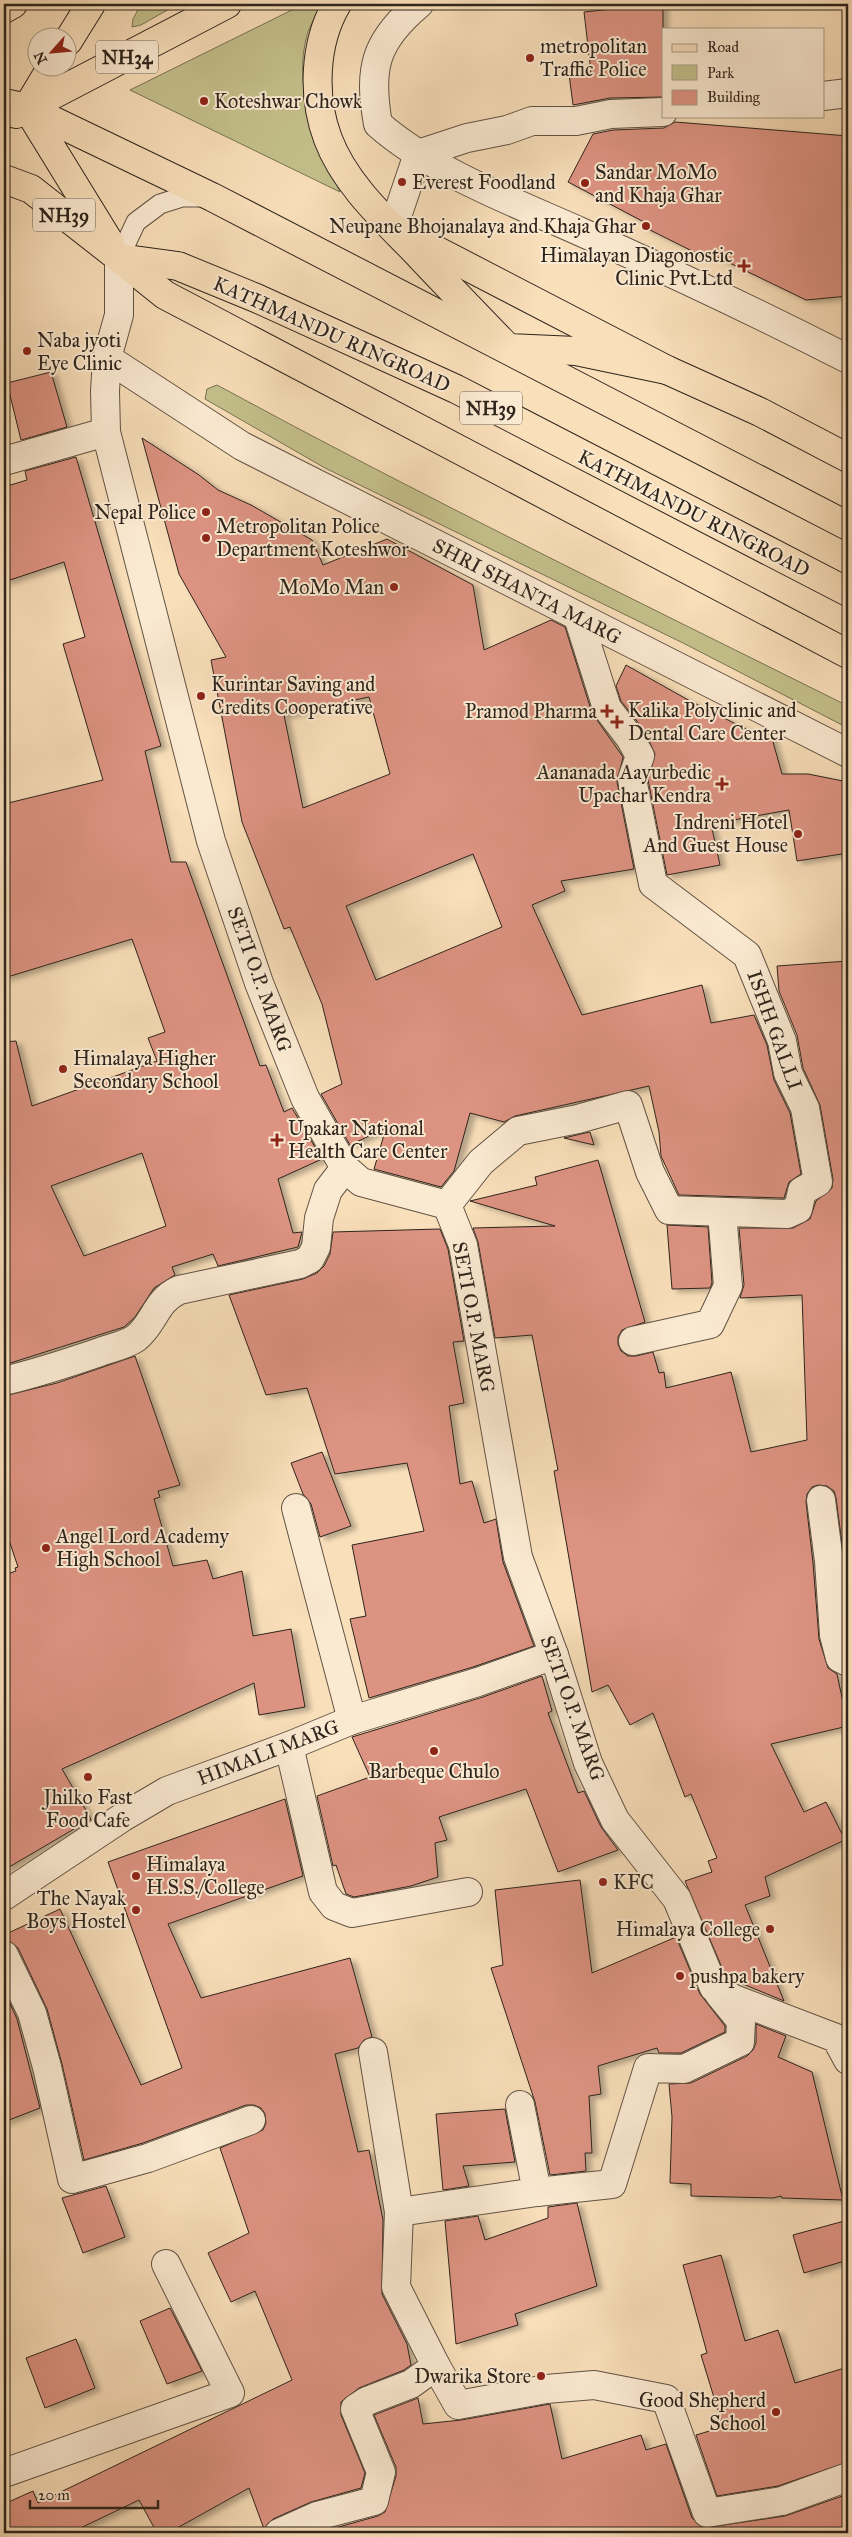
<svg xmlns="http://www.w3.org/2000/svg" width="852" height="2537" viewBox="0 0 852 2537" font-family="'IM FELL Great Primer',serif">
	<style>
		.green { fill: #c4c08b; stroke: #797254 }
		.building { fill: #dd9382; stroke: #2e241c; fill-rule: evenodd; filter: url(#shadow) }
		.lines { fill: none; stroke-linecap: round; stroke-linejoin: round }
		.lane-casing { stroke: #615344; stroke-width: 21 }
		.street-casing { stroke: #615344; stroke-width: 30 }
		.primary-casing { stroke: #2e241c; stroke-width: 30 }
		.highway-casing { stroke: #2e241c; stroke-width: 30 }
		.lane { stroke: #fbead2; stroke-width: 19 }
		.street { stroke: #fbead2; stroke-width: 28 }
		.primary { stroke: #f9dfba; stroke-width: 28 }
		.highway { stroke: #f9dfba; stroke-width: 28 }
		.poi-dot { fill: #8f2418; stroke: #fbead2; stroke-width: 2 }
		.labels { text-anchor: middle; dominant-baseline: central; stroke-width: 4; stroke-linejoin: round; paint-order: stroke }
		.shield { fill: #fbead2; stroke: #6c5f53; stroke-width: 1 }
		.shield-label { font-size: 19px; font-weight: bold; fill: #2e241c }
		.poi-label { font-size: 20px; fill: #2e241c; stroke: #fbead2; text-anchor: start }
		.street-label { font-size: 20px; fill: #2e241c; stroke: #fbead2 }
	</style>
	<defs>
		<filter id="shadow"><feDropShadow dx="5.5" dy="3" stdDeviation="2.5" flood-color="#0004"/></filter>
	</defs>
	<rect width="100%" height="100%" fill="#f9dfba"/>
	<filter id="stains"><feTurbulence type="fractalNoise" baseFrequency=".004" numOctaves="4"/><feColorMatrix values="0 0 0 0 .2 0 0 0 0 .09 0 0 0 0 .02 0 0 0 .5 -.17"/></filter>
	<radialGradient id="worn" r=".72"><stop offset=".6" stop-color="#630" stop-opacity="0"/><stop offset="1" stop-color="#630" stop-opacity=".3"/></radialGradient>
	<!-- green -->
	<g class="green">
		<path d="M141,4H178L141,25L132,27L133,19Z"/>
		<path d="M304,4H322C317,14 310,25 307,35C292,90 318,143 340,192L130,90Z"/>
		<path d="M217,385C425,498 637,601 848,706V728L685,644L325,468L205,399L207,389Z"/>
	</g>
	<!-- building -->
	<g class="building">
		<path d="M663,4V97L610,98L573,105L569,74L591,72L584,12Z"/>
		<path d="M675,122L848,136V296L806,300L707,252L706,258L642,226L644,222L568,182L593,134L613,130L664,128Z"/>
		<path d="M51,372L67,427L21,440L7,383Z"/>
		<path d="M142,438L199,475L218,490L251,505L312,540L323,565L387,539L473,585L484,650L551,620L565,627L592,713L623,757L617,782L634,869L561,881L565,891L532,905L582,1015L702,985L711,1023L754,1015L767,1045L774,1080L790,1113L801,1174L789,1182L784,1198L679,1195L661,1156L659,1132L649,1086L515,1116L504,1122L470,1113L454,1171L441,1187L374,1169L386,1128L350,1145L321,1094L342,1084L322,1004L290,927L284,929L242,822L211,660L226,657L179,574ZM369,697L390,774L303,808L284,715ZM473,854L502,927L376,980L346,906Z"/>
		<path d="M76,457L161,746L145,751L171,862H186L260,1066L266,1065L284,1112L292,1108L322,1159L278,1179L293,1233L302,1232L298,1247L218,1266L213,1254L172,1267L175,1275L154,1288L135,1317L124,1327L4,1365V1042L16,1041L32,1106L157,1061L148,1038L165,1032L132,939L4,978V804L103,780L63,644L85,637L64,562L4,582V487L27,480L25,471ZM142,1153L166,1226L84,1256L51,1186Z"/>
		<path d="M626,665L690,701L750,731H770L782,774H808L848,782V853L797,861L789,810L711,824L720,865L667,875L648,780L655,754L644,730L621,701L616,686Z"/>
		<path d="M848,961V1614L844,1559L836,1498L834,1491L827,1486L818,1485L812,1487L807,1494L806,1502L813,1563L819,1639L828,1668L837,1674L848,1726L771,1744L804,1812L826,1802L845,1840L765,1877L770,1896L745,1905L784,2001L726,1977L685,1881L712,1872L708,1861L717,1858L691,1794L685,1797L653,1713L630,1725L608,1685L592,1692L554,1471L558,1470L532,1335L495,1338L478,1242L473,1228L555,1226L470,1201L537,1185L535,1177L598,1160L645,1322L622,1330L618,1337V1344L621,1351L628,1356H636L653,1352L659,1373L664,1372L666,1388L731,1372L751,1452L807,1440L802,1295L740,1298L744,1285L739,1228H793L810,1219L816,1201L832,1188L833,1179L820,1105L803,1068L797,1035L779,991L777,966Z"/>
		<path d="M590,1132L594,1145L564,1138L581,1134Z"/>
		<path d="M667,1225L708,1227L712,1283L710,1288L672,1289Z"/>
		<path d="M440,1229L448,1249L464,1341L453,1342L464,1403L449,1406L460,1484L472,1481L484,1523L496,1519L503,1562L534,1646L473,1667L369,1698L350,1619L366,1616L352,1545L424,1531L407,1463L335,1474L307,1388L266,1395L229,1295L303,1279L317,1273L324,1266L330,1254L333,1232Z"/>
		<path d="M135,1356L180,1485L158,1491L160,1497L154,1499L173,1566L207,1560L213,1579L242,1571L253,1636L291,1629L305,1707L259,1715L254,1683L62,1769L91,1819L4,1870V1575L16,1571L15,1568L18,1567L4,1525V1396L57,1383Z"/>
		<path d="M322,1452L351,1526L320,1537L311,1504L303,1494L291,1463Z"/>
		<path d="M542,1676L552,1711L548,1713L578,1793L584,1791L601,1827L618,1850L558,1872L526,1789L439,1817L447,1840L435,1843L438,1877L411,1886L354,1897L346,1894L336,1865L333,1866L317,1796L370,1777L352,1737L483,1697Z"/>
		<path d="M285,1799L303,1876L168,1924L201,1998L350,1958L372,2037L364,2040L358,2048L335,2054L358,2152L369,2150L383,2220L382,2294L407,2344L411,2365L404,2370L359,2388L341,2402V2415L365,2473L361,2488L311,2502L273,2519L264,2529L249,2488L168,2533H157L139,2500L70,2533H4V2504L33,2491L38,2503L292,2380L255,2291L231,2302L208,2253L249,2233L220,2148L263,2130L266,2123L265,2114L261,2108L254,2105H246L143,2143L84,2160L62,2064L47,2009L18,1948L9,1941L6,1934L60,1909L141,2085L182,2068L108,1862Z"/>
		<path d="M580,1880L592,1973L676,1937L700,1994L725,2026V2032L681,2053H659L657,2048L598,2066L601,2094L589,2096L592,2153H585L586,2171L550,2175L535,2102L491,1968L503,1965L495,1890Z"/>
		<path d="M4,1990L17,2019L40,2108L4,2122Z"/>
		<path d="M756,2024L786,2036L778,2057L812,2072L843,2200L782,2198L781,2196L773,2198L691,2196V2184L670,2183L672,2117L669,2084L691,2083L747,2056L753,2050L756,2043Z"/>
		<path d="M505,2109L515,2162L463,2166L469,2186L443,2190L436,2114Z"/>
		<path d="M106,2186L125,2237L83,2253L62,2198Z"/>
		<path d="M577,2203L597,2286L515,2314L518,2325L456,2344L445,2221L478,2216L485,2240L548,2218V2207Z"/>
		<path d="M848,2220V2260L804,2273L793,2235Z"/>
		<path d="M721,2255L745,2341L778,2330L795,2383L848,2367V2462L778,2486L717,2496L696,2435L723,2427L701,2355L707,2353L683,2265Z"/>
		<path d="M170,2308L202,2371L167,2384L140,2321Z"/>
		<path d="M76,2339L95,2388L45,2408L26,2358Z"/>
		<path d="M418,2398L423,2424L461,2420L550,2404L562,2459L641,2435L646,2450L666,2444L692,2518L703,2528L785,2516L848,2494V2533H317L378,2516L385,2512L396,2476V2467L374,2415Z"/>
	</g>
	<g class="lines">
		<defs>
			<path id="lane" d="M119,258L136,222L160,204L182,197H206"/>
			<g id="street">
				<path d="M419,4C375,41 368,68 378,124C431,171 516,203 581,232C671,272 760,314 848,359"/>
				<path d="M823,96L848,93"/>
				<path d="M418,154L467,138L507,130L532,121H576L611,114L663,112"/>
				<path d="M393,228L418,154"/>
				<path d="M119,258V315L107,358L105,391L106,432L211,841L259,983L305,1098L345,1168L361,1182L447,1205L463,1245L518,1557L554,1655L588,1763L615,1820L677,1899L714,1988L734,1999L836,2038L848,2060"/>
				<path d="M107,358L242,446L848,753"/>
				<path d="M4,461L106,432"/>
				<path d="M447,1205L481,1162L518,1131L578,1119L628,1105L650,1172L669,1210L787,1214L798,1209L802,1191L818,1182L805,1108L788,1073L782,1041L747,955L653,884L632,779L640,756L630,738L607,708L578,617"/>
				<path d="M633,1341L710,1324L728,1286L722,1212"/>
				<path d="M4,1381C37,1373 68,1363 100,1352C111,1348 126,1345 136,1338C155,1323 155,1301 179,1290L300,1264L310,1259L316,1247L319,1218L328,1190L345,1168"/>
				<path d="M821,1500L829,1561L834,1635L840,1658L848,1662"/>
				<path d="M296,1508L352,1720"/>
				<path d="M289,1746L323,1892L334,1906L352,1913L468,1892"/>
				<path d="M4,1896L123,1817L167,1791L289,1746L352,1720L478,1682L554,1655"/>
				<path d="M4,1955L32,2013L47,2067L72,2179L148,2158L251,2120"/>
				<path d="M373,2052L399,2212"/>
				<path d="M520,2105L537,2192"/>
				<path d="M436,2366L458,2405L546,2389L594,2385L666,2399L707,2513L782,2501L848,2477"/>
				<path d="M4,2473L230,2393L166,2264"/>
				<path d="M279,2533L317,2516L374,2501L381,2472L355,2409L367,2401L411,2384L436,2366L396,2287L399,2212L537,2192L612,2184L648,2068L684,2069L740,2042L741,2021L719,1994"/>
			</g>
			<g id="primary">
				<path d="M399,231L667,370L760,412L848,458"/>
				<path d="M119,258L165,295L848,654"/>
			</g>
			<g id="highway">
				<path d="M337,4C314,43 312,97 328,139C345,184 384,219 416,252C446,284 477,316 508,348L576,351L667,370"/>
				<path d="M4,9L13,4"/>
				<path d="M68,41L91,4"/>
				<path d="M4,103L27,108L212,197L848,526"/>
				<path d="M27,108L110,243"/>
				<path d="M27,108L51,68"/>
				<path d="M16,114L227,4"/>
				<path d="M4,179L31,189L119,258L178,266L256,298L456,389L848,592"/>
			</g>
		</defs>
		<!-- lane casing -->
		<use href="#lane" class="lane-casing"/>
		<!-- street casing -->
		<use href="#street" class="street-casing"/>
		<!-- primary casing -->
		<use href="#primary" class="primary-casing"/>
		<!-- highway casing -->
		<use href="#highway" class="highway-casing"/>
		<!-- lane -->
		<use href="#lane" class="lane"/>
		<!-- street -->
		<use href="#street" class="street"/>
		<!-- primary -->
		<use href="#primary" class="primary"/>
		<!-- highway -->
		<use href="#highway" class="highway"/>
	</g>
	<!-- markers -->
	<g class="poi-dot">
		<circle cx="530" cy="58" r="5"/>
		<circle cx="204" cy="101" r="5"/>
		<circle cx="402" cy="182" r="5"/>
		<circle cx="585" cy="183" r="5"/>
		<circle cx="646" cy="226" r="5"/>
		<path d="M741.5 258.5h5v5h5v5h-5v5h-5v-5h-5v-5h5z"/>
		<circle cx="27" cy="351" r="5"/>
		<circle cx="206" cy="512" r="5"/>
		<circle cx="206" cy="538" r="5"/>
		<circle cx="394" cy="587" r="5"/>
		<circle cx="201" cy="696" r="5"/>
		<path d="M604.5 703.5h5v5h5v5h-5v5h-5v-5h-5v-5h5z"/>
		<path d="M614.5 714.5h5v5h5v5h-5v5h-5v-5h-5v-5h5z"/>
		<path d="M719.5 776.5h5v5h5v5h-5v5h-5v-5h-5v-5h5z"/>
		<circle cx="798" cy="834" r="5"/>
		<circle cx="63" cy="1069" r="5"/>
		<path d="M274.5 1132.5h5v5h5v5h-5v5h-5v-5h-5v-5h5z"/>
		<circle cx="46" cy="1548" r="5"/>
		<circle cx="434" cy="1751" r="5"/>
		<circle cx="88" cy="1777" r="5"/>
		<circle cx="136" cy="1876" r="5"/>
		<circle cx="603" cy="1882" r="5"/>
		<circle cx="136" cy="1910" r="5"/>
		<circle cx="770" cy="1929" r="5"/>
		<circle cx="680" cy="1976" r="5"/>
		<circle cx="541" cy="2376" r="5"/>
		<circle cx="776" cy="2412" r="5"/>
	</g>
	<g class="labels">
		<!-- shield labels -->
		<g class="shield">
			<rect x="96" y="40.5" width="62" height="33" rx="4"/>
			<rect x="33" y="198.5" width="62" height="33" rx="4"/>
			<rect x="460" y="391.5" width="62" height="33" rx="4"/>
		</g>
		<g class="shield-label">
			<text x="127" y="57">NH34</text>
			<text x="64" y="215">NH39</text>
			<text x="491" y="408">NH39</text>
		</g>
		<!-- poi labels -->
		<g class="poi-label">
			<text x="540" y="46">metropolitan<tspan x="540" dy="23">Traffic Police</tspan></text>
			<text x="214" y="101">Koteshwar Chowk</text>
			<text x="595" y="172">Sandar MoMo<tspan x="595" dy="23">and Khaja Ghar</tspan></text>
			<text x="412" y="182">Everest Foodland</text>
			<text x="636" y="226" text-anchor="end">Neupane Bhojanalaya and Khaja Ghar</text>
			<text x="733" y="255" text-anchor="end">Himalayan Diagonostic<tspan x="733" dy="23">Clinic Pvt.Ltd</tspan></text>
			<text x="37" y="340">Naba jyoti<tspan x="37" dy="23">Eye Clinic</tspan></text>
			<text x="196" y="512" text-anchor="end">Nepal Police</text>
			<text x="216" y="526">Metropolitan Police<tspan x="216" dy="23">Department Koteshwor</tspan></text>
			<text x="384" y="587" text-anchor="end">MoMo Man</text>
			<text x="211" y="684">Kurintar Saving and<tspan x="211" dy="23">Credits Cooperative</tspan></text>
			<text x="628" y="710">Kalika Polyclinic and<tspan x="628" dy="23">Dental Care Center</tspan></text>
			<text x="597" y="711" text-anchor="end">Pramod Pharma</text>
			<text x="711" y="772" text-anchor="end">Aananada Aayurbedic<tspan x="711" dy="23">Upachar Kendra</tspan></text>
			<text x="788" y="822" text-anchor="end">Indreni Hotel<tspan x="788" dy="23">And Guest House</tspan></text>
			<text x="73" y="1058">Himalaya Higher<tspan x="73" dy="23">Secondary School</tspan></text>
			<text x="288" y="1128">Upakar National<tspan x="288" dy="23">Health Care Center</tspan></text>
			<text x="56" y="1536">Angel Lord Academy<tspan x="56" dy="23">High School</tspan></text>
			<text x="434" y="1771" text-anchor="middle">Barbeque Chulo</text>
			<text x="88" y="1797" text-anchor="middle">Jhilko Fast<tspan x="88" dy="23">Food Cafe</tspan></text>
			<text x="146" y="1864">Himalaya<tspan x="146" dy="23">H.S.S./College</tspan></text>
			<text x="613" y="1882">KFC</text>
			<text x="126" y="1898" text-anchor="end">The Nayak<tspan x="126" dy="23">Boys Hostel</tspan></text>
			<text x="760" y="1929" text-anchor="end">Himalaya College</text>
			<text x="690" y="1976">pushpa bakery</text>
			<text x="531" y="2376" text-anchor="end">Dwarika Store</text>
			<text x="766" y="2400" text-anchor="end">Good Shepherd<tspan x="766" dy="23">School</tspan></text>
		</g>
		<!-- street labels -->
		<g class="street-label">
			<text transform="translate(332 334) rotate(24)">KATHMANDU RINGROAD</text>
			<text transform="translate(694 513) rotate(27)">KATHMANDU RINGROAD</text>
			<text transform="translate(527 591) rotate(27)">SHRI SHANTA MARG</text>
			<text transform="translate(260 979) rotate(70)">SETI O.P. MARG</text>
			<text transform="translate(775 1030) rotate(70)">ISHH GALLI</text>
			<text transform="translate(474 1317) rotate(79)">SETI O.P. MARG</text>
			<text transform="translate(573 1708) rotate(70)">SETI O.P. MARG</text>
			<text transform="translate(268 1752) rotate(-21)">HIMALI MARG</text>
		</g>
	</g>
	<!-- margin -->
	<rect width="852" height="2537" fill="none" stroke="#f9dfba" stroke-width="20"/>
	<rect x="5" y="5" width="842" height="2527" fill="none" stroke="#2e241c" stroke-width="2.5"/>
	<rect x="10" y="10" width="832" height="2517" fill="none" stroke="#2e241c"/>
	<!-- legend -->
	<rect x="662" y="28" width="162" height="90" fill="#fbead2" stroke="#a99b89"/>
	<rect x="672" y="44" width="25" height="8" fill="#f9dfba" stroke="#a99b89"/>
	<text x="707" y="52" font-size="15" fill="#2e241c">Road</text>
	<rect x="672" y="65" width="25" height="15" fill="#c4c08b" stroke="#a99b89"/>
	<text x="707" y="78" font-size="15" fill="#2e241c">Park</text>
	<rect x="672" y="90" width="25" height="15" fill="#dd9382" stroke="#a99b89"/>
	<text x="707" y="102" font-size="15" fill="#2e241c">Building</text>
	<!-- north arrow -->
	<g transform="translate(52 52) rotate(243)"><circle r="24" fill="#fbead2" stroke="#a99b89"/>
	<path d="M0-4L9 19L0 12L-9 19Z" fill="#8f2418"/>
	<text y="-8" font-size="14" font-weight="bold" text-anchor="middle" fill="#2e241c">N</text>
	</g>
	<!-- scale -->
	<path d="M30 2500v8h128v-8" fill="none" stroke="#2e241c" stroke-width="2.5"/>
	<text x="38" y="2500" font-size="15" fill="#2e241c" stroke="#fbead2" stroke-width="4" paint-order="stroke">20 m</text>
	<rect width="100%" height="100%" filter="url(#stains)"/>
	<rect width="100%" height="100%" fill="url(#worn)"/>
</svg>
